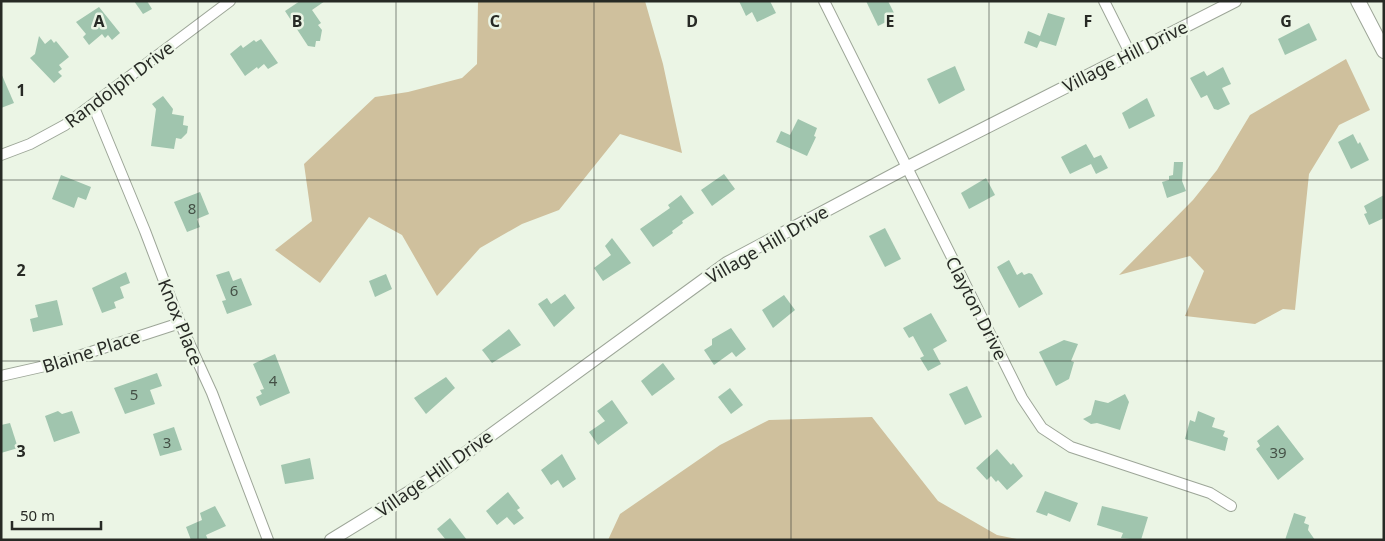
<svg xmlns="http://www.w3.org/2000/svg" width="1385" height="541" viewBox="0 0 1385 541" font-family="'Noto Sans',sans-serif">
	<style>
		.forest { fill: #cfc09d }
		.building { fill: #a0c5ae }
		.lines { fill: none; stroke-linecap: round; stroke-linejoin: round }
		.minor-casing { stroke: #9da698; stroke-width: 12 }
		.tertiary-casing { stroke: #9da698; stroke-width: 14 }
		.secondary-casing { stroke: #9da698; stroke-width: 16 }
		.minor { stroke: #fff; stroke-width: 10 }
		.tertiary { stroke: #fff; stroke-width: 12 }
		.secondary { stroke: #fff; stroke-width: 14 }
		.grid { fill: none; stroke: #272a25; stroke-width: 1; stroke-opacity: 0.55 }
		.labels { text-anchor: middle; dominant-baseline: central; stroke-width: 5; stroke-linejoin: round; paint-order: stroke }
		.number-label { font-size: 15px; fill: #455147 }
		.street-label { font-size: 18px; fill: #272a25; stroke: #ebf5e5 }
		.grid-label { font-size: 16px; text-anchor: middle; font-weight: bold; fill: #272a25; stroke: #ebf5e5; stroke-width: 5; stroke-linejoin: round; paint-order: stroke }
	</style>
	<rect width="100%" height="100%" fill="#ebf5e5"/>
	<!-- forest -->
	<g class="forest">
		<path d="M478,1H645L663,64L682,153L620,134L559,210L522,224L480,248L437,296L402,235L369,217L320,283L275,250L312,221L304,164L375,97L408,92L462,78L477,64Z"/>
		<path d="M1346,59L1370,110L1339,125L1309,174L1295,310L1283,309L1255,324L1185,316L1204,271L1190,256L1119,275L1193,200L1217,170L1250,115Z"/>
		<path d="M872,417L938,501L997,535L1022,540H608L620,514L720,445L769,420Z"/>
	</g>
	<!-- building -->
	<g class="building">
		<path d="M134,1H147L152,9L143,14Z"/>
		<path d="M300,1H325L312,10L321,23L318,25L322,30L320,41H316L315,47L308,46L285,11Z"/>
		<path d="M739,1H770L776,13L757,22L752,12L746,16Z"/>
		<path d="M866,1H888L896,17L878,26Z"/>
		<path d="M99,7L120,33L112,40L108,35L105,38L102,34L89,45L83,37L86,34L76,22Z"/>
		<path d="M1048,13L1065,18L1056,46L1040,41L1037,48L1024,43L1028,31L1040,36Z"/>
		<path d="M1309,23L1317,40L1285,55L1278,39Z"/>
		<path d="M39,36L45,44L51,39L54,43L56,41L69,57L59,65L62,69L58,72L62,76L54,83L30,58L35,54Z"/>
		<path d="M261,39L278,63L268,69L264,64L258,69L257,67L245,76L230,54L241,45L243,48L254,40L256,42Z"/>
		<path d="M955,66L965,90L939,104L927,79Z"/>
		<path d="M1223,67L1231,84L1222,88L1230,104L1218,110L1214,109L1207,95L1201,98L1190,78L1204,71L1207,76Z"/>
		<path d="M1,73L14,103L1,108Z"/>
		<path d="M163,96L173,109L172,114L184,116L183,125L188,126L187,133L181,139L176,138L174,149L151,146L156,109L152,104Z"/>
		<path d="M1147,98L1155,116L1129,129L1122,113Z"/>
		<path d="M798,119L817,128L814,136L816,137L807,156L776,142L781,131L790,135Z"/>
		<path d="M1353,134L1358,144L1360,142L1369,160L1351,169L1338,142Z"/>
		<path d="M1086,144L1094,158L1101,155L1108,168L1096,174L1091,164L1070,174L1061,157Z"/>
		<path d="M1174,162H1183L1182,181L1186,191L1167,198L1162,182L1169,180V176L1173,175Z"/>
		<path d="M724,174L735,189L712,206L701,190Z"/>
		<path d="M61,175L91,187L86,200L78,197L74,208L52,199Z"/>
		<path d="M986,178L995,195L969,209L961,193Z"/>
		<path d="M200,192L209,214L197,219L200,227L187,232L174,202Z"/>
		<path d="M681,195L694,213L682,221L683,223L672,231L673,233L653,247L640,229L670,208L668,205Z"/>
		<path d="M1384,195V218L1369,225L1364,214L1367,213L1364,206Z"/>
		<path d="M885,228L901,259L885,267L869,236Z"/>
		<path d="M612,238L631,263L603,281L594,268L611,255L605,246Z"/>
		<path d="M1009,260L1017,275L1022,272L1024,275L1029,273L1032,274L1043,294L1019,308L997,267Z"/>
		<path d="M229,271L233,281L241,278L252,305L227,314L222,301L226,300L216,275Z"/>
		<path d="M126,272L130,283L120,287L124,298L114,302L116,308L102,313L92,288Z"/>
		<path d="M386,274L392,289L375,297L369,281Z"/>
		<path d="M565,294L575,308L554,327L538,304L547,298L551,304Z"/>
		<path d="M784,295L795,310L773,328L762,310Z"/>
		<path d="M57,300L63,325L33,332L30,319L38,317L35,305Z"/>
		<path d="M931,313L947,341L933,349L941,364L928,371L920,358L924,356L913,336L909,338L903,328Z"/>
		<path d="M731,328L746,349L736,357L732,352L714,365L704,350L712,345V339Z"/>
		<path d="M509,329L521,345L492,363L482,350Z"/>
		<path d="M1064,340L1078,344L1071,361L1074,362L1069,379L1056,386L1039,352Z"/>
		<path d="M275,354L290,393L260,406L256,397L262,394L260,390L264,389L253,364Z"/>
		<path d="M663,363L675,379L652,396L641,381Z"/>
		<path d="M157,373L162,386L150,390L155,404L125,414L114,388Z"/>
		<path d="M446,377L455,388L426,414L414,398Z"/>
		<path d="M967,386L982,417L965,425L949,394Z"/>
		<path d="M730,388L743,405L731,414L718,397Z"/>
		<path d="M1125,394L1129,402L1120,430L1097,423L1091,424L1083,419L1091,415L1095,400L1108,403Z"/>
		<path d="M612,400L628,423L598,445L589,432L605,421L597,411Z"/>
		<path d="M58,411L62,414L72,411L80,433L54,442L45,416Z"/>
		<path d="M1198,411L1215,418L1212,427L1225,431L1223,436L1228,438L1225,451L1185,439L1190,420L1195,422Z"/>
		<path d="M10,423L18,448L1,453V425Z"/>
		<path d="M1278,425L1304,459L1278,480L1256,449L1260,446L1257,441Z"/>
		<path d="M174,427L182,450L160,456L153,434Z"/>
		<path d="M997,449L1011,465L1013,463L1023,476L1007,490L998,480L996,482L991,476L987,480L976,468Z"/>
		<path d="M562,454L576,479L563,488L558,480L551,485L541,470Z"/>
		<path d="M310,458L314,479L285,484L281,465Z"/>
		<path d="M1045,491L1078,503L1070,522L1048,513L1047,516L1036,512Z"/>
		<path d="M508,492L520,508L517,510L524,518L514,525L507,517L497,525L486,511Z"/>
		<path d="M215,506L226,526L206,535L208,540H191L186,527L202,520L200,513Z"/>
		<path d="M1102,506L1148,517L1141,540L1121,538L1123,533L1097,525Z"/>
		<path d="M1294,513L1306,517L1304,523L1309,525L1308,530L1315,540H1285Z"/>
		<path d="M450,518L467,540H446L437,529Z"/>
	</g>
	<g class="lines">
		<defs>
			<g id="minor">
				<path d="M824,1L1022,398L1042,428L1071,447L1210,493L1231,506"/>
				<path d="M1104,1L1130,53"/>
				<path d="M93,105L145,231L180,323L212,393L268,540"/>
				<path d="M1,155L30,144L65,125L230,1"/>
				<path d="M1,376L54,364L180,323"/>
			</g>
			<path id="tertiary" d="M331,540L429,480L727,263L906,168L1235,1"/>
			<path id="secondary" d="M1358,1L1384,51"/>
		</defs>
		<!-- minor casing -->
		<use href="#minor" class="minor-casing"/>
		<!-- tertiary casing -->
		<use href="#tertiary" class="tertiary-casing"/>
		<!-- secondary casing -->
		<use href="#secondary" class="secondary-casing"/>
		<!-- minor -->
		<use href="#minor" class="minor"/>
		<!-- tertiary -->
		<use href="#tertiary" class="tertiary"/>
		<!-- secondary -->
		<use href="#secondary" class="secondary"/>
	</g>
	<!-- grid -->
	<path class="grid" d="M198,1V540M396,1V540M594,1V540M791,1V540M989,1V540M1187,1V540M1,180H1384M1,361H1384"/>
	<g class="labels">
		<!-- number labels -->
		<g class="number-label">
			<text x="192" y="208">8</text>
			<text x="234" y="290">6</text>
			<text x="273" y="380">4</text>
			<text x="134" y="394">5</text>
			<text x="167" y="442">3</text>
			<text x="1278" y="452">39</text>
		</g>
		<!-- street labels -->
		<g class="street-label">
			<text transform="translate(1125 56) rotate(-27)">Village Hill Drive</text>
			<text transform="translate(119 84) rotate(-37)">Randolph Drive</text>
			<text transform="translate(767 244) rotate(-30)">Village Hill Drive</text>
			<text transform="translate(977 308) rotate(63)">Clayton Drive</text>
			<text transform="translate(181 322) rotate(68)">Knox Place</text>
			<text transform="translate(91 351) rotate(-18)">Blaine Place</text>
			<text transform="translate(434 473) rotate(-35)">Village Hill Drive</text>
		</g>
	</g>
	<g class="grid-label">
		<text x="99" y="27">A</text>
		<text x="297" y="27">B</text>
		<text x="495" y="27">C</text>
		<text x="692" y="27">D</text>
		<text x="890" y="27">E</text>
		<text x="1088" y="27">F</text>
		<text x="1286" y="27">G</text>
		<text x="21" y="96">1</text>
		<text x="21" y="276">2</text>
		<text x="21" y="457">3</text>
	</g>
	<!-- border -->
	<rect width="1385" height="541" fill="none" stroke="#272a25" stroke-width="5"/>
	<!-- scale -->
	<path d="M12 521v8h89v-8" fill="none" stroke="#272a25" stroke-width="2.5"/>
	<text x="20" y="521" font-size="15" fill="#272a25" stroke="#ebf5e5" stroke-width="4" paint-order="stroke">50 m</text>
</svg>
